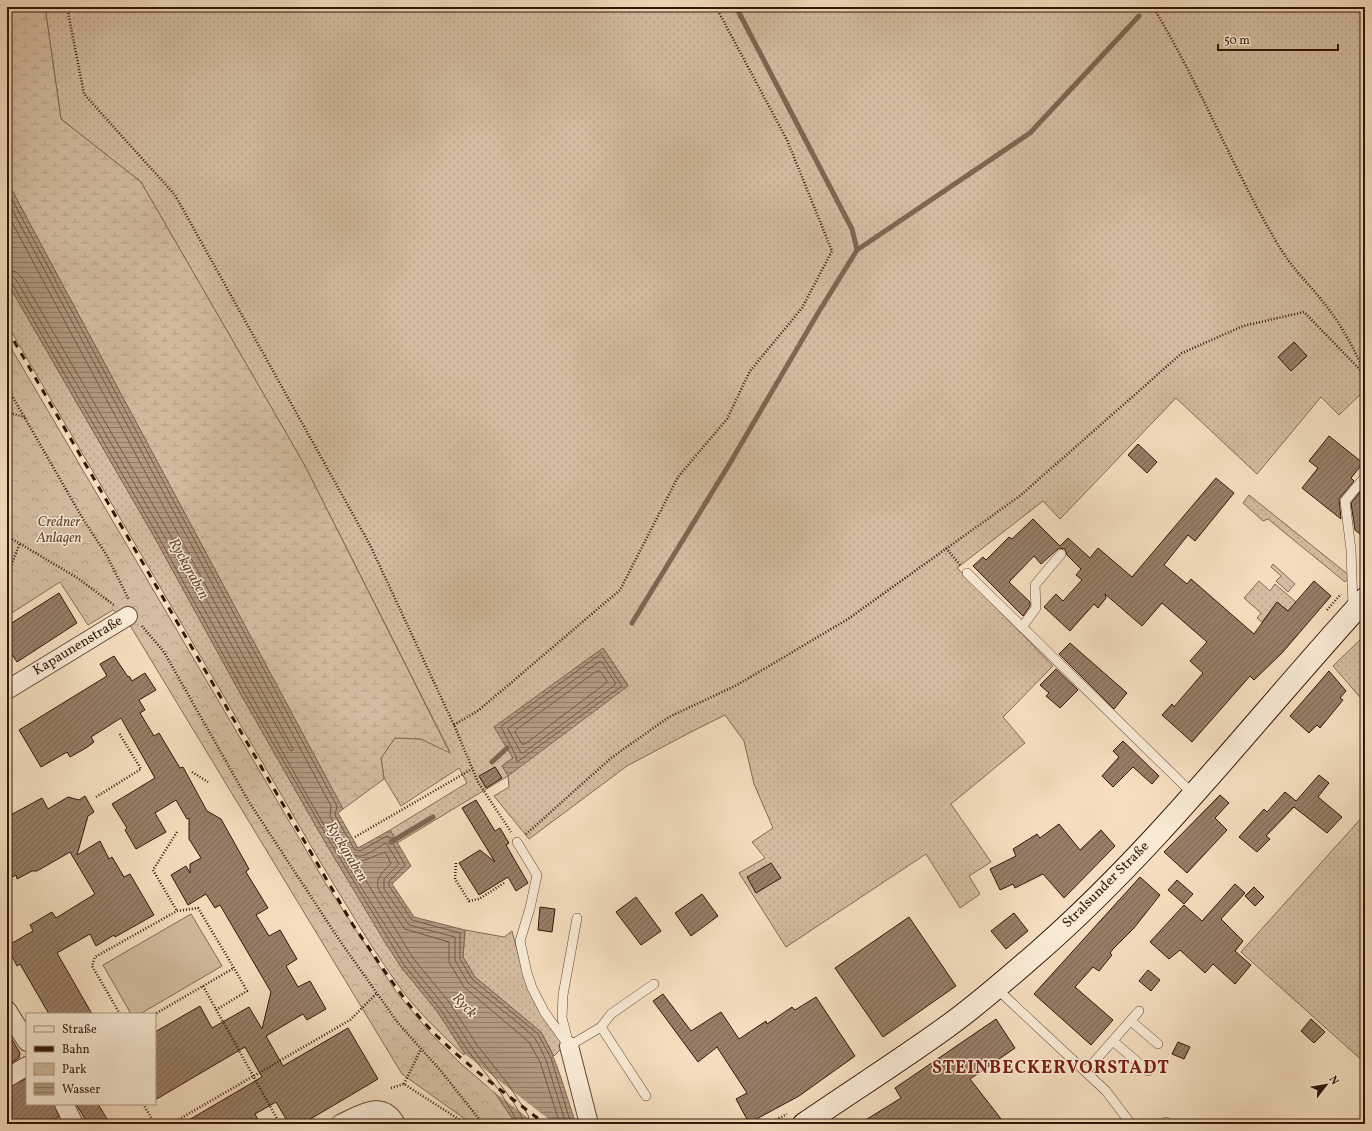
<svg xmlns="http://www.w3.org/2000/svg" width="1372" height="1131" viewBox="0 0 1372 1131" font-family="Vollkorn,serif">
	<style>
		.grass { fill: url(#grass-dots); stroke: #846954; fill-rule: evenodd }
		.wetland { fill: url(#wetland-marsh); stroke: #846954 }
		.park { fill: url(#park-crowns); stroke: #846954 }
		.garden { fill: #d4bca0; stroke: #846954 }
		.water { fill: url(#water-rules); stroke: #806551 }
		.pier { fill: #f5debf }
		.lines { fill: none; stroke-linecap: round; stroke-linejoin: round }
		.shore { stroke: #745844; stroke-width: 1 }
		.stream { stroke: #806551; stroke-width: 5 }
		.building { fill: url(#building-hatch); stroke: #341608 }
		.service-casing { stroke: #644836; stroke-width: 10 }
		.minor-casing { stroke: #644836; stroke-width: 20 }
		.secondary-casing { stroke: #341608; stroke-width: 24 }
		.path { stroke: #341608; stroke-width: 2.5; stroke-dasharray: 1 2; stroke-linecap: butt }
		.service { stroke: #f8ead5; stroke-width: 9 }
		.minor { stroke: #f8ead5; stroke-width: 18 }
		.secondary { stroke: #f8ead5; stroke-width: 22 }
		.rail { stroke: #341608; stroke-width: 3; stroke-dasharray: 7 7; stroke-linecap: butt }
		.labels { text-anchor: middle; dominant-baseline: central; stroke-width: 3; stroke-linejoin: round; paint-order: stroke }
		.park-label { font-size: 14px; font-style: italic; fill: #644836; stroke: #f8ead5 }
		.street-label { font-size: 14px; fill: #341608; stroke: #f8ead5 }
		.water-label { font-size: 15px; font-style: italic; fill: #674b38; stroke: #f8ead5 }
		.district-label { font-size: 18px; font-weight: bold; letter-spacing: 1px; fill: #7a1f14; stroke: #f8ead5 }
	</style>
	<defs>
		<pattern id="grass-dots" width="8" height="8" patternUnits="userSpaceOnUse"><rect width="8" height="8" fill="#d4bca0"/><path d="M2 2h.1M6 6h.1" fill="none" stroke="#b7a188" stroke-width="1.8" stroke-linecap="round"/></pattern>
		<pattern id="wetland-marsh" width="20" height="14" patternUnits="userSpaceOnUse"><rect width="20" height="14" fill="#d4bca0"/><path d="M1 5h8M5 5V1M11 12h8M15 12V8" fill="none" stroke="#b7a188"/></pattern>
		<pattern id="park-crowns" width="20" height="18" patternUnits="userSpaceOnUse"><rect width="20" height="18" fill="#d4bca0"/><path d="M2 6a3 3 0 1 1 6 0M12 15a3 3 0 1 1 6 0" fill="none" stroke="#b7a188"/></pattern>
		<pattern id="water-rules" width="6" height="5" patternUnits="userSpaceOnUse"><rect width="6" height="5" fill="#b39a81"/><path d="M0 2.5h6" fill="none" stroke="#927d68"/></pattern>
		<pattern id="building-hatch" width="6" height="6" patternUnits="userSpaceOnUse"><rect width="6" height="6" fill="#987e67"/><path d="M-1 1l2-2M0 6l6-6M5 7l2-2" fill="none" stroke="#7d6653"/></pattern>
	</defs>
	<rect width="100%" height="100%" fill="#f5debf"/>
	<filter id="stains"><feTurbulence type="fractalNoise" baseFrequency=".005" numOctaves="4"/><feColorMatrix values="0 0 0 0 .2 0 0 0 0 .09 0 0 0 0 .02 0 0 0 .5 -.17"/></filter>
	<radialGradient id="worn" r=".72"><stop offset=".6" stop-color="#630" stop-opacity="0"/><stop offset="1" stop-color="#630" stop-opacity=".3"/></radialGradient>
	<!-- grass -->
	<g class="grass">
		<path d="M45,7H1365V390L1339,415L1321,397L1257,474L1176,398L1060,519L1043,501L957,568L1053,666L1003,717L1025,743L951,804L991,862L969,876L980,894L960,908L926,854L786,947L739,873L765,858L752,842L773,828L754,784L744,741L725,715L689,733L627,766L529,839L494,796L509,787L508,776L397,843L390,830L467,783L459,768L401,806L384,778L381,758L395,738L421,739L450,752L304,464L141,182L61,119ZM603,648L628,685L502,766L513,758L495,727Z"/>
		<path d="M7,282L155,538L239,691L325,842L401,967L437,1011L465,1054L464,1055C442,1035 420,1014 401,989C372,949 347,906 321,863L7,324Z"/>
		<path d="M1249,495L1350,576L1345,582L1268,519L1263,521L1243,503Z"/>
		<path d="M1273,564L1295,584L1288,592L1276,581L1281,576L1271,567Z"/>
		<path d="M1259,581L1270,591L1275,584L1296,602L1288,611L1277,602L1262,622L1257,618L1261,613L1244,598Z"/>
		<path d="M1365,635V703L1333,666Z"/>
		<path d="M1365,814V1063L1241,952Z"/>
		<path d="M465,930L504,937L512,931L527,987L564,1046L554,1056L541,1032L475,977L463,957Z"/>
	</g>
	<!-- wetland -->
	<path class="wetland" d="M7,7H45L61,119L141,182L304,464L450,753L421,739L395,738L381,758L384,779L343,809L7,181Z"/>
	<!-- park -->
	<path class="park" d="M7,341L326,884L397,993L432,1035L460,1063L495,1093L516,1124H472L402,1074L131,627L113,610L88,625L60,582L7,616Z"/>
	<!-- garden -->
	<path class="garden" d="M191,914L222,966L140,1014H131L103,965Z"/>
	<!-- water -->
	<g class="water">
		<path d="M7,181L343,809L338,813L358,848L390,830L411,866L392,884L414,917L465,930L463,957L475,977L541,1032C558,1061 565,1093 576,1124H516L495,1093L465,1054L437,1011L401,967L383,939L325,842L239,691L155,538L7,282Z"/>
		<path d="M603,648L628,686L508,776L502,766L513,758L494,727Z"/>
	</g>
	<!-- pier -->
	<path class="pier" d="M465,1054L555,1124H536L489,1088L464,1056Z"/>
	<g class="lines">
		<!-- shore -->
		<g class="shore">
			<path d="M7,190L337,806L335,815L354,849L360,851L387,836L389,837L405,865L389,881V886L412,920L460,933V959L472,979L538,1034L544,1045L551,1058L571,1124"/>
			<path d="M7,200L331,806L330,816L350,852C360,863 375,849 385,843L387,844L399,864L384,879V889L409,925L455,937V960L468,983L517,1022L534,1037L540,1047L546,1060L566,1124"/>
			<path d="M7,213L293,749L292,751L290,750L168,531L22,278L16,272L7,270"/>
			<path d="M7,276L13,277L17,281C65,365 115,449 163,534C242,676 317,824 407,959C418,976 432,990 444,1006C456,1021 465,1039 477,1055C488,1069 522,1109 524,1124"/>
			<path d="M7,281L12,283L158,536L242,689L329,840L404,965L440,1009L468,1051L499,1090L519,1124"/>
			<path d="M601,654L622,686L517,762L516,756L501,727Z"/>
			<path d="M599,662H602L615,682V685L523,753H521L508,729Z"/>
			<path d="M597,671H600L607,681L606,683L525,744H522L515,732L516,730Z"/>
			<path d="M530,1124L528,1115L508,1084L477,1045L449,1002L413,958L357,866V863L385,852L391,863C383,873 373,879 380,892L405,929L449,942V962L464,987L529,1042L540,1062L560,1124"/>
		</g>
		<!-- stream -->
		<g class="stream">
			<path d="M857,250L1030,133L1139,16"/>
			<path d="M632,623L727,468L818,313L857,250L852,229L736,7"/>
			<path d="M492,762L507,748"/>
			<path d="M391,842L433,817"/>
		</g>
	</g>
	<!-- building -->
	<g class="building">
		<path d="M1294,342L1307,356L1291,371L1278,357Z"/>
		<path d="M1329,436L1363,463L1351,478L1354,481L1339,499L1341,519L1302,488L1318,468L1309,461Z"/>
		<path d="M1138,444L1157,462L1147,473L1128,455Z"/>
		<path d="M1216,478L1234,493L1195,541L1188,535L1164,565L1187,584L1191,579L1254,634L1277,602L1288,611L1314,581L1331,596L1282,653L1254,680L1250,676L1192,742L1162,715L1172,704L1174,707L1203,673L1190,661L1207,642L1162,603L1142,626L1105,594L1106,598L1098,608L1094,604L1070,631L1044,607L1056,594L1063,601L1082,580L1076,575L1081,569L1067,555L1065,549L1059,548L1041,564L1034,556L1009,582L1030,602V606L1023,616L973,566L983,557L986,560L1009,537L1012,539L1033,519L1060,546L1068,538L1090,558L1098,548L1132,577Z"/>
		<path d="M1363,488L1365,490V538L1355,530L1351,503Z"/>
		<path d="M59,593L77,623L17,662L7,647V626Z"/>
		<path d="M1070,643L1127,693L1114,709L1059,654Z"/>
		<path d="M114,656L128,677L129,676L132,681L145,673L156,690L139,700L145,710L140,713L154,736L159,733L180,768L183,767L207,811L221,819L249,869L246,872L268,908L256,915L269,936L280,930L297,959L286,966L298,987L310,981L326,1009L307,1020L303,1014L266,1036L283,1066L348,1028L378,1079L302,1124H289L276,1102L255,1114L260,1124H182L262,1077L245,1047L155,1100V1032L200,1006L212,1028L249,1007L262,1029L271,992L220,905L215,908L206,894L188,905L171,875L186,866L190,873V864L201,858L189,839V818L187,819L176,800L155,813L166,832L136,849L125,830L127,828L112,804L155,778L121,718L91,737L94,742L86,748L70,757L67,752L41,767L19,730L107,676L100,664Z"/>
		<path d="M1056,669L1078,690L1060,708L1046,696L1049,693L1040,685Z"/>
		<path d="M1329,671L1346,691L1340,698L1343,700L1320,728L1317,725L1309,733L1290,716Z"/>
		<path d="M1123,741L1159,776L1152,784L1133,767L1113,787L1102,776L1119,757L1113,751Z"/>
		<path d="M495,767L502,778L486,788L479,776Z"/>
		<path d="M1319,775L1329,783L1318,797L1342,817L1327,833L1294,807L1266,836L1270,839L1257,852L1239,837L1264,809L1267,812L1285,792L1296,801Z"/>
		<path d="M1220,795L1229,803L1215,818L1227,830L1187,873L1164,852Z"/>
		<path d="M85,796L94,812L88,816L77,855L100,841L109,859L112,857L124,877L130,874L154,915L115,937L114,935L96,946L90,934L57,953L92,1014H49L20,964L17,966L7,946L33,931L30,925L52,912L56,918L95,894L70,852L37,871H32L17,879L16,875L7,880V817L42,798L48,809L68,797L79,800Z"/>
		<path d="M476,800L495,831L500,828L509,843L506,845L528,883L516,891L508,877L479,895L459,863L480,850L495,862L462,808Z"/>
		<path d="M1059,824L1080,850L1101,830L1115,846L1064,898L1043,874L1015,888L1013,884L1000,890L990,869L1016,856L1013,849L1037,834L1040,838Z"/>
		<path d="M771,863L781,878L756,893L747,877Z"/>
		<path d="M1140,877L1160,895L1134,928L1113,949L1110,953L1112,955L1099,971L1093,967L1075,987L1113,1020L1091,1045L1034,994Z"/>
		<path d="M1177,880L1193,894L1184,904L1168,890Z"/>
		<path d="M1235,884L1245,893L1221,919L1243,941L1235,951L1251,965L1235,984L1213,964L1205,973L1180,950L1169,959L1150,942L1184,905L1202,921Z"/>
		<path d="M1254,887L1264,897L1255,906L1245,896Z"/>
		<path d="M702,894L718,916L691,936L675,913Z"/>
		<path d="M636,897L661,931L641,945L616,912Z"/>
		<path d="M540,907L555,909L552,932L538,930Z"/>
		<path d="M1014,913L1028,931L1006,949L991,931Z"/>
		<path d="M909,917L956,986L883,1037L835,968Z"/>
		<path d="M1148,970L1160,980L1151,991L1139,981Z"/>
		<path d="M663,994L691,1031L721,1012L739,1039L766,1021L767,1024L792,1007L795,1010L816,997L855,1056L799,1096L749,1123L736,1099L747,1093L717,1047L698,1062L653,1001Z"/>
		<path d="M996,1019L1015,1048L970,1079L1005,1124H859L901,1098L895,1088Z"/>
		<path d="M1311,1019L1325,1032L1314,1043L1301,1031Z"/>
		<path d="M7,1031L20,1053L19,1058L7,1066Z"/>
		<path d="M1178,1042L1190,1047L1184,1059L1172,1054Z"/>
		<path d="M27,1078V1104H54L59,1117L43,1124H7V1088Z"/>
		<path d="M76,1104H98L110,1124H88Z"/>
	</g>
	<g class="lines">
		<defs>
			<g id="service">
				<path d="M967,573L1193,794"/>
				<path d="M1353,608L1351,550L1345,501L1365,477"/>
				<path d="M1022,627L1036,608L1035,585L1061,554"/>
				<path d="M517,842L537,875L530,908L520,941L527,973L532,988L545,1013L569,1046"/>
				<path d="M996,988L1106,1091L1131,1124"/>
				<path d="M1131,1021L1158,1044"/>
				<path d="M601,1027L611,1014L654,984"/>
				<path d="M568,1041L562,1018L563,995L577,918"/>
				<path d="M1113,1041L1148,1071"/>
				<path d="M569,1046L601,1027L646,1096"/>
				<path d="M1086,1071L1139,1011"/>
				<path d="M1165,1124L1166,1122"/>
			</g>
			<g id="minor">
				<path d="M7,690L128,616"/>
				<path d="M7,1010L27,1042"/>
				<path d="M569,1046L589,1124"/>
				<path d="M7,1078L27,1066"/>
				<path d="M64,1104L74,1124"/>
				<path d="M340,1124C360,1115 382,1098 396,1124"/>
			</g>
			<path id="secondary" d="M804,1124C852,1091 901,1060 948,1026C980,1003 1009,977 1038,952C1159,846 1257,717 1365,599"/>
		</defs>
		<!-- service casing -->
		<use href="#service" class="service-casing"/>
		<!-- minor casing -->
		<use href="#minor" class="minor-casing"/>
		<!-- secondary casing -->
		<use href="#secondary" class="secondary-casing"/>
		<!-- path -->
		<g class="path">
			<path d="M67,7L84,94L175,195L370,545L454,725L478,782L511,832"/>
			<path d="M1153,7C1200,84 1233,170 1280,248C1292,268 1309,284 1323,302C1341,323 1353,348 1365,372"/>
			<path d="M7,387L83,519L106,554L129,600"/>
			<path d="M7,416L13,414L25,417"/>
			<path d="M7,536L76,577L114,605"/>
			<path d="M946,548L960,565"/>
			<path d="M7,576L20,543"/>
			<path d="M1327,610L1341,594"/>
			<path d="M142,626L164,652L249,802L340,941L398,1023L441,1071L483,1124"/>
			<path d="M454,725L479,710L620,590L678,477L727,419L750,371L802,308L832,251L787,140L716,7"/>
			<path d="M192,772L208,782"/>
			<path d="M96,797L141,769L119,733"/>
			<path d="M177,832L153,870L177,911"/>
			<path d="M526,834L611,758L669,717L737,685L848,619L1021,495L1182,353L1243,326L1304,312L1365,375"/>
			<path d="M355,837L472,769"/>
			<path d="M456,863L455,879L469,901L479,899L504,883"/>
			<path d="M203,986L280,1124"/>
			<path d="M216,1010L247,991L234,968"/>
			<path d="M120,1014L92,966L95,957L177,911L198,908L234,968L155,1014"/>
			<path d="M404,1084L421,1049"/>
			<path d="M391,1088L404,1084L466,1124"/>
			<path d="M143,1104L155,1124"/>
			<path d="M171,1124L350,1020L377,993"/>
			<path d="M768,1124L787,1114"/>
		</g>
		<!-- service -->
		<use href="#service" class="service"/>
		<!-- minor -->
		<use href="#minor" class="minor"/>
		<!-- secondary -->
		<use href="#secondary" class="secondary"/>
		<!-- rail -->
		<path class="rail" d="M7,329L353,925C380,963 404,1004 438,1037C471,1069 509,1096 545,1124"/>
	</g>
	<g class="labels">
		<!-- park labels -->
		<g class="park-label">
			<text x="59" y="522">Credner<tspan x="59" dy="16">Anlagen</tspan></text>
		</g>
		<!-- street labels -->
		<g class="street-label">
			<text transform="translate(78 646) rotate(-31)">Kapaunenstraße</text>
			<text transform="translate(1106 885) rotate(-45)">Stralsunder Straße</text>
		</g>
		<!-- water labels -->
		<g class="water-label">
			<text transform="translate(188 569) rotate(61)">Ryckgraben</text>
			<text transform="translate(346 852) rotate(59)">Ryckgraben</text>
			<text transform="translate(464 1006) rotate(46)">Ryck</text>
		</g>
		<!-- district labels -->
		<g class="district-label">
			<text x="1051" y="1068">STEINBECKERVORSTADT</text>
		</g>
	</g>
	<!-- margin -->
	<rect width="1372" height="1131" fill="none" stroke="#f5debf" stroke-width="24"/>
	<rect x="8" y="8" width="1356" height="1115" fill="none" stroke="#341608" stroke-width="2"/>
	<rect x="12" y="12" width="1348" height="1107" fill="none" stroke="#341608"/>
	<!-- legend -->
	<rect x="26" y="1013" width="130" height="92" fill="#f8ead5" stroke="#aa9583"/>
	<rect x="34" y="1026" width="20" height="6" fill="#f8ead5" stroke="#aa9583"/>
	<text x="62" y="1033" font-size="12" fill="#341608">Straße</text>
	<rect x="34" y="1046" width="20" height="6" fill="#341608" stroke="#aa9583"/>
	<text x="62" y="1053" font-size="12" fill="#341608">Bahn</text>
	<rect x="34" y="1063" width="20" height="12" fill="url(#park-crowns)" stroke="#aa9583"/>
	<text x="62" y="1073" font-size="12" fill="#341608">Park</text>
	<rect x="34" y="1083" width="20" height="12" fill="url(#water-rules)" stroke="#aa9583"/>
	<text x="62" y="1093" font-size="12" fill="#341608">Wasser</text>
	<!-- north arrow -->
	<g transform="translate(1326 1085) rotate(59)" stroke="#f8ead5" stroke-width="3" paint-order="stroke">
	<path d="M0-3L7 15L0 10L-7 15Z" fill="#341608"/>
	<text y="-6" font-size="11" font-weight="bold" text-anchor="middle" fill="#341608">N</text>
	</g>
	<!-- scale -->
	<path d="M1218 44v6h120v-6" fill="none" stroke="#341608" stroke-width="2"/>
	<text x="1224" y="44" font-size="12" fill="#341608" stroke="#f8ead5" stroke-width="3" paint-order="stroke">50 m</text>
	<rect width="100%" height="100%" filter="url(#stains)"/>
	<rect width="100%" height="100%" fill="url(#worn)"/>
</svg>
